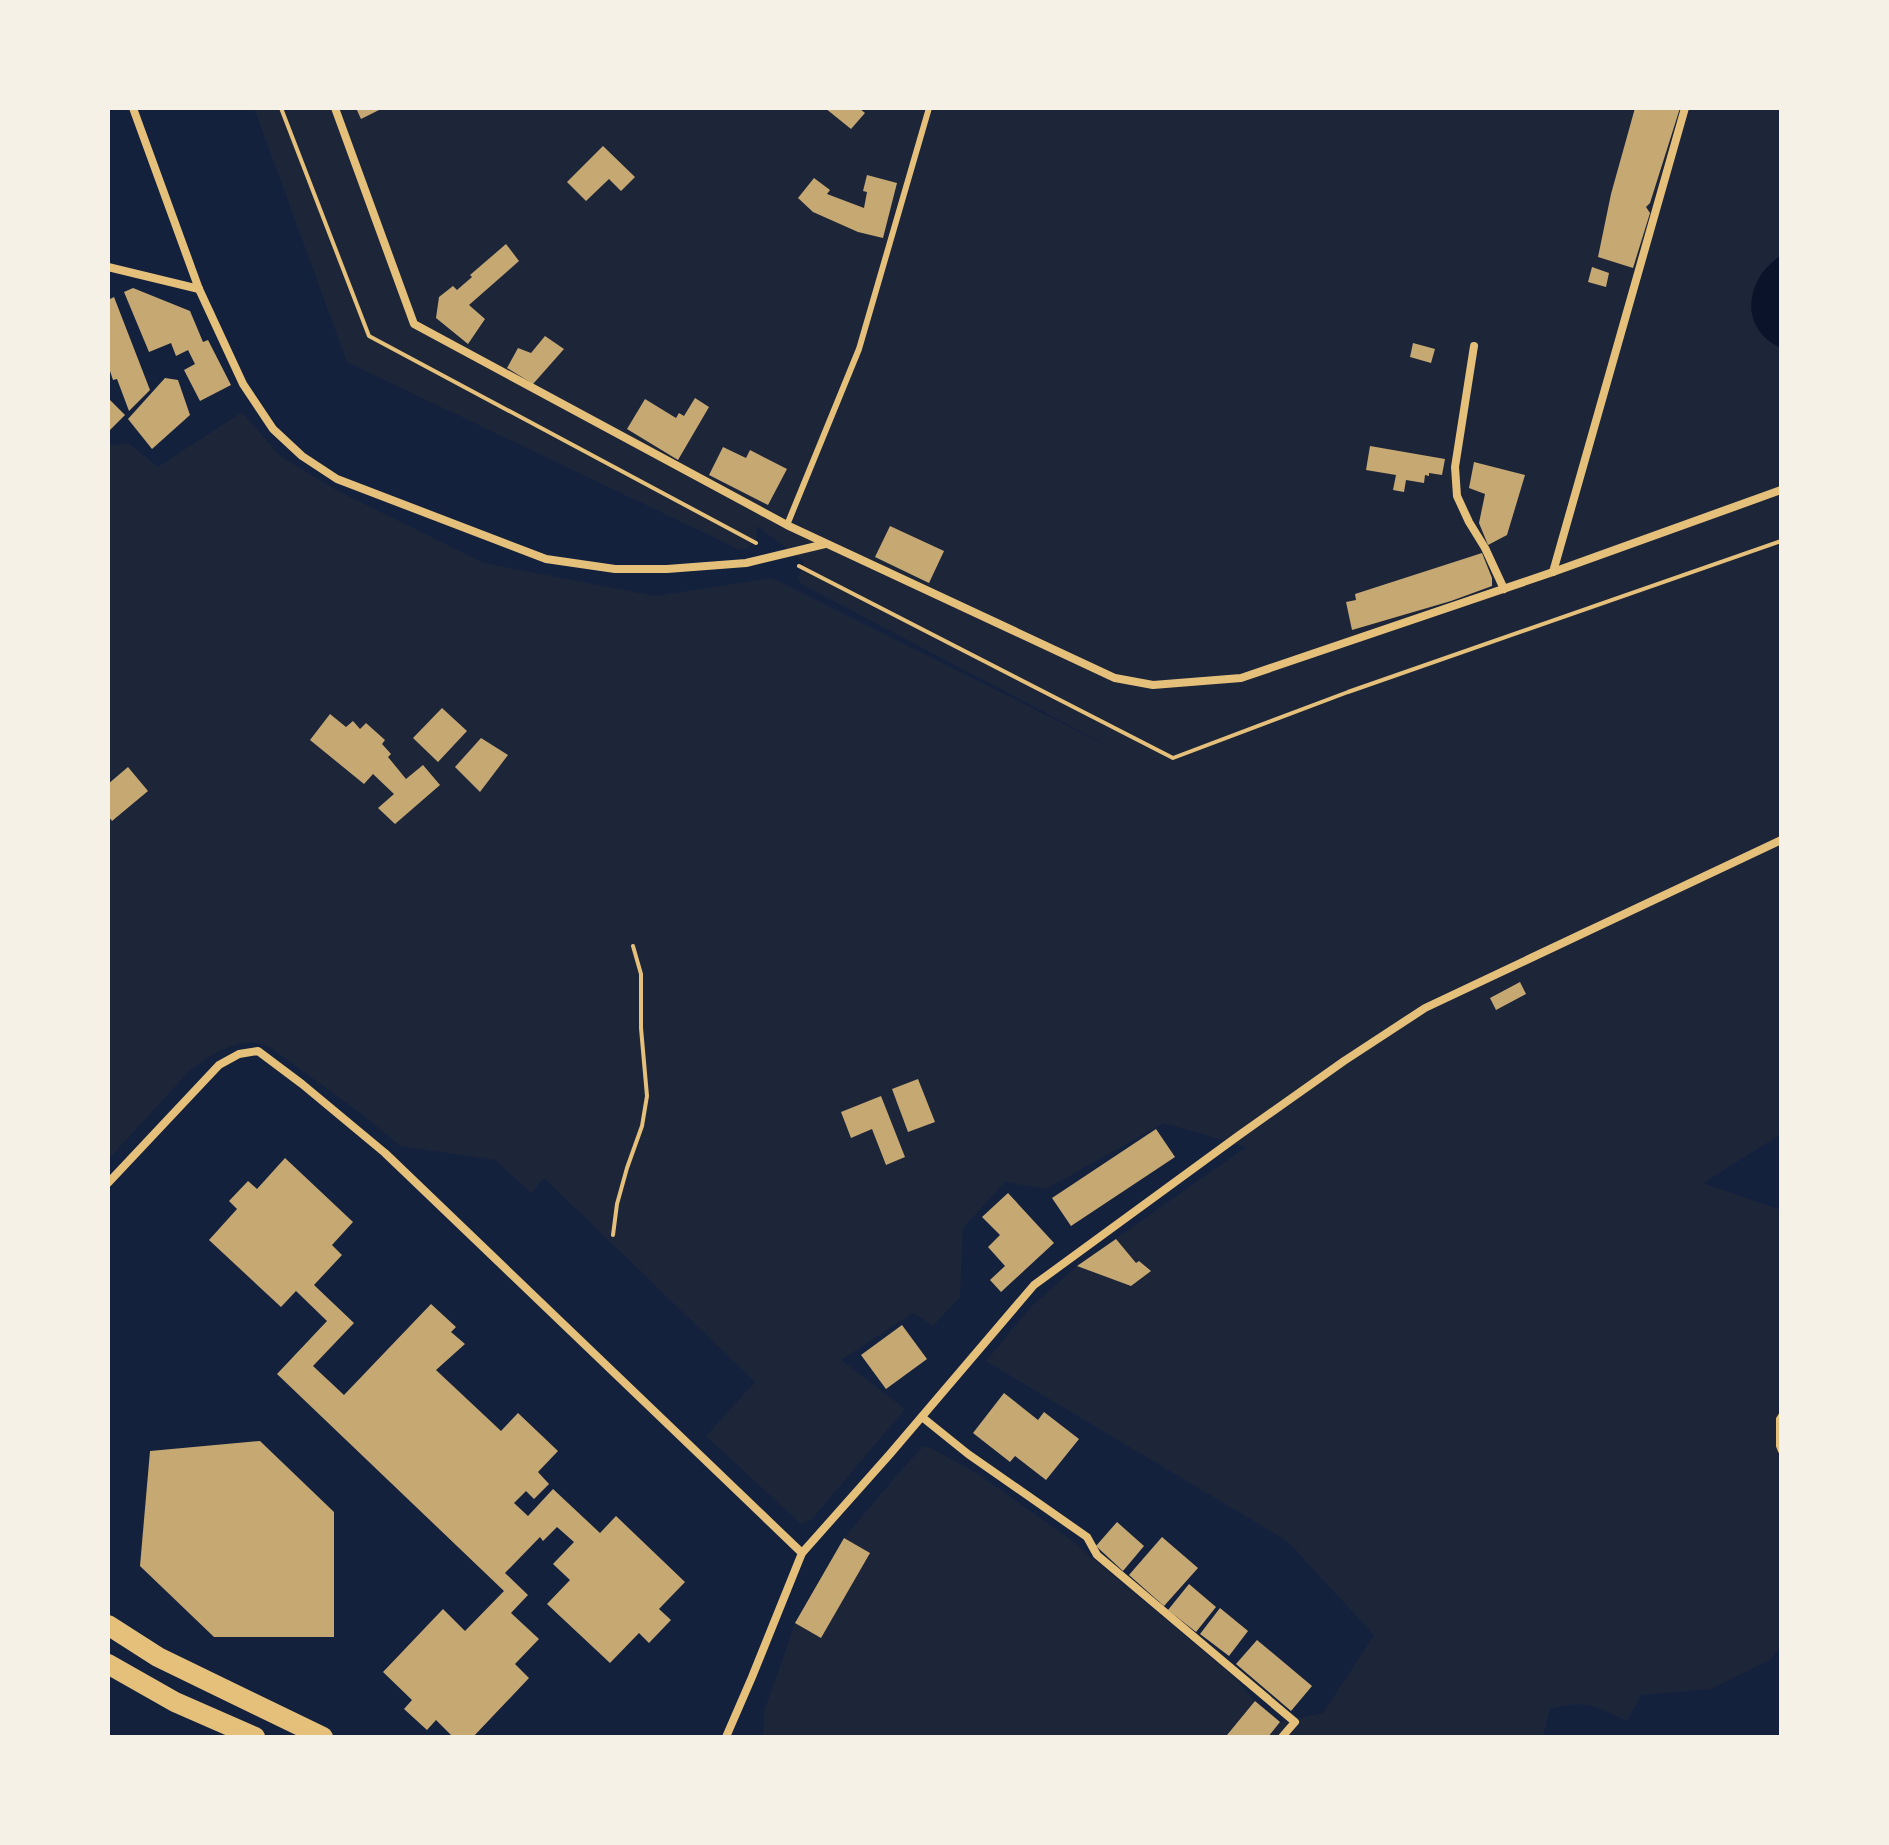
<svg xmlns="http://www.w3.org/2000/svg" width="1889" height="1845" viewBox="0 0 1889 1845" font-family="'IBM Plex Sans',sans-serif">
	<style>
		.green { fill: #1d2539 }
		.water { fill: #0b132b }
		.building { fill: #c6a872 }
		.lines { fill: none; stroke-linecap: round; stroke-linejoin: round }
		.path { stroke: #e5c07b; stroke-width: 4 }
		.service { stroke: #e5c07b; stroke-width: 6 }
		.minor { stroke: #e5c07b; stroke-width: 8 }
		.primary { stroke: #e5c07b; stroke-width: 20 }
	</style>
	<rect width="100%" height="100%" fill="#14213d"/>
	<!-- green -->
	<g class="green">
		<path d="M254,108H1781V1134L1703,1183L1781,1210V1646L1770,1660L1711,1689L1641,1695L1627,1721C1594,1705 1587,1700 1550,1709L1543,1737H1268L1280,1722L1323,1713L1374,1635L1287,1541L986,1361L1031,1307L1077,1266L1246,1147L1164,1123L1046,1189L1005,1182L963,1228L960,1297L933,1326L913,1313L841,1360L905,1409L811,1520L801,1524L706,1436L755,1382L544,1178L531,1193L495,1160L400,1146L368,1119L270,1047L253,1042L238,1044L219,1051L191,1069L108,1160V446L128,443L158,467L242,412L281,457L338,491L484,563L655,596L772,578L1118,751L801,584L798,577L804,561L757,526L756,540L748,548L740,550L347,362Z"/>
		<path d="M923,1447H929L978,1474L1070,1539L1234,1677L1255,1701L1227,1734L1230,1737H763L764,1712L795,1623L844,1538L903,1468Z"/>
	</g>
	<!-- water -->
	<path class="water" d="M1781,255V348C1749,333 1743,302 1762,273C1767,266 1775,260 1781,255Z"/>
	<!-- building -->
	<g class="building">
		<path d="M356,108H383L361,119Z"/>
		<path d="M825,108H859L865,113L851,129Z"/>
		<path d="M1635,108H1680L1650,203L1646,207L1650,213L1633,268L1598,257L1611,194Z"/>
		<path d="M603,146L635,177L621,191L609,179L586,201L567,182Z"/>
		<path d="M867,175L897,183L883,238L858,232L813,212L798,198L814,178L830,190L827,194L864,208L867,192L863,191Z"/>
		<path d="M506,244L519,261L469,305L485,319L468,344L436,318L439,297L453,286L457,290L472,277L470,275Z"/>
		<path d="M1592,267L1609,273L1606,287L1588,282Z"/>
		<path d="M133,288L190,311L203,342L208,340L231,385L200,401L184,370L195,364L188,350L176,356L171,343L149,352L124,292Z"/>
		<path d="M114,297L150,390L129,411L117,379L113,380L110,371L108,372V300Z"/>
		<path d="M545,336L564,349L533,384L507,368L518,348L531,353Z"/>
		<path d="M1413,343L1435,349L1431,363L1410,357Z"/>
		<path d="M165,378L178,380L190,415L152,449L128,419Z"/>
		<path d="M108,398L125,415L108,432Z"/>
		<path d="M695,398L709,407L678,460L627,429L645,399L676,418L679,413L684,416Z"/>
		<path d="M1370,446L1445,459L1442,475L1429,473V476L1425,475L1424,483L1406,480L1404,492L1393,490L1396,475L1366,470Z"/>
		<path d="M723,447L746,458L750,450L787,469L768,505L709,475Z"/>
		<path d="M1474,462L1525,475L1507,535L1488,545L1479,523L1485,494L1469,488Z"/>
		<path d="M890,526L944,551L929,583L875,557Z"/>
		<path d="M1482,553L1492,578V586L1451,601L1352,630L1346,602L1356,600L1355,594Z"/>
		<path d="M442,708L467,731L438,762L413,738Z"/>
		<path d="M330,714L346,727L353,721L360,729L366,723L385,740L382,744L391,754L388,757L406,779L423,765L440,785L395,824L378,808L394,794L373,774L364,784L310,740Z"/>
		<path d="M481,738L508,755L480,792L455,767Z"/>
		<path d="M128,767L148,791L112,821L108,816V806L110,805L108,803V784Z"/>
		<path d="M1520,982L1526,994L1496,1010L1490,998Z"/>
		<path d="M918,1079L935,1122L908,1132L892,1089Z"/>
		<path d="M881,1096L905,1157L886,1165L872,1129L851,1138L841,1112Z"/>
		<path d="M1156,1129L1175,1157L1071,1226L1052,1198Z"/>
		<path d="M285,1158L353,1222L332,1245L342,1255L314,1285L354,1323L313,1366L344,1395L431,1304L456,1327L451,1332L465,1344L436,1370L501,1431L518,1413L558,1451L538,1472L549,1484L534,1499L526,1491L514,1503L528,1516L553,1489L600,1533L616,1516L685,1582L659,1609L671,1620L649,1643L639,1633L610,1663L547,1604L570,1580L553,1564L574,1542L557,1527L543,1541L540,1537L505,1573L528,1595L511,1613L539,1639L515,1664L529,1678L473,1737H453L436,1720L427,1730L404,1709L412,1700L383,1672L443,1609L465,1631L504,1591L277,1374L327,1321L296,1291L281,1307L209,1240L237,1209L229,1201L248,1181L257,1189Z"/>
		<path d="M1008,1193L1054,1243L1001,1292L990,1280L1005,1266L988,1247L1000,1235L982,1217Z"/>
		<path d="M1116,1239L1136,1263L1139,1261L1151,1271L1131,1286L1077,1266Z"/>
		<path d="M902,1325L927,1359L886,1389L861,1355Z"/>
		<path d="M1004,1393L1038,1420L1044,1412L1079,1439L1046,1480L1015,1456L1010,1462L973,1433Z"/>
		<path d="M260,1441L334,1512V1637H214L140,1566L150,1451Z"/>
		<path d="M1117,1522L1144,1546L1123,1571L1096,1546Z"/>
		<path d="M1162,1537L1198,1568L1164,1606L1129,1575Z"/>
		<path d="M844,1538L870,1553L821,1638L795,1623Z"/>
		<path d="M1189,1584L1216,1607L1196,1632L1168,1610Z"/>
		<path d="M1220,1608L1248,1631L1229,1656L1200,1634Z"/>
		<path d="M1257,1640L1312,1686L1291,1711L1236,1664Z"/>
		<path d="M1255,1701L1280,1722L1268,1737H1230L1227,1735Z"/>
	</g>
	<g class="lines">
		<!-- path -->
		<g class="path">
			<path d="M281,108L369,336L756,543"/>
			<path d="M799,566L1173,758L1348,692L1781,541"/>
			<path d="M613,1235L617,1204L627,1168L642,1126L647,1096L641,1028V974L633,946"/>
		</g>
		<!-- service -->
		<g class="service">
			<path d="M787,525L859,349L929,108"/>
			<path d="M1781,1416L1779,1419V1446L1781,1451"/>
		</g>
		<!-- minor -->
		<g class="minor">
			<path d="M133,108L199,289L243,384L273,429L302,456L337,479L546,559L615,569H667L746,563L825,544"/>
			<path d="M335,108L414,324L787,525L1115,678L1153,685L1241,678L1553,572L1781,490"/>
			<path d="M108,267L199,289"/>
			<path d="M1474,346L1455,467L1457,496L1469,522L1485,548L1504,589"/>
			<path d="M1553,572L1685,108"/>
			<path d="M108,1183L219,1065L239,1054L258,1051L302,1084L385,1153L802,1553"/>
			<path d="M922,1417L968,1454L1087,1537L1097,1555L1295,1722L1282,1737"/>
			<path d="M726,1737L752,1677L802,1553L890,1454L1034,1285L1238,1136L1344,1061L1425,1008L1781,840"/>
		</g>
		<!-- primary -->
		<g class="primary">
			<path d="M108,1625L158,1657L323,1737"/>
			<path d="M108,1664L175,1702L255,1737"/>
		</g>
	</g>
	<!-- border -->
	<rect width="1889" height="1845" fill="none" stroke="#f6f1e7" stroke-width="220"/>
</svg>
